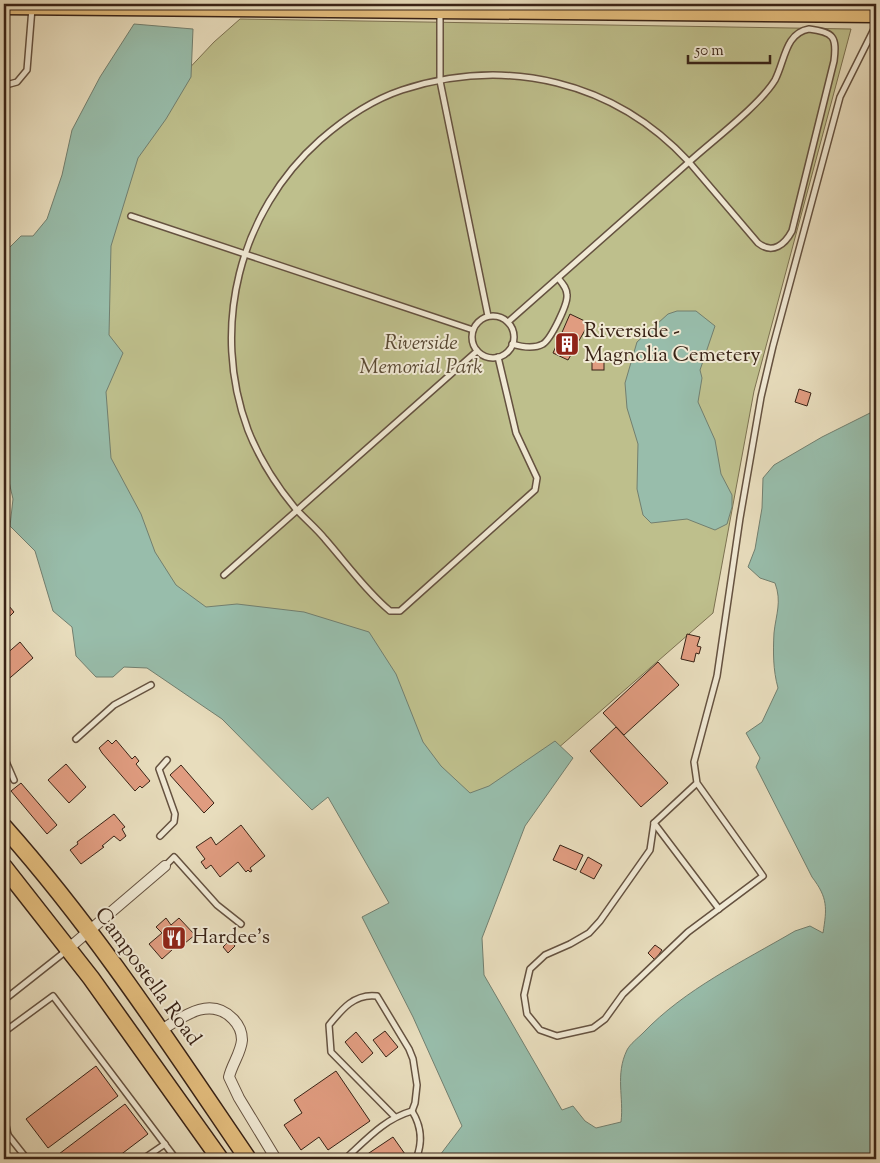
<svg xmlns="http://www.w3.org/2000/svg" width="880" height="1163" viewBox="0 0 880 1163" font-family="'Sorts Mill Goudy',serif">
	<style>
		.green { fill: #bebf8c; stroke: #7c7151 }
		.water { fill: #98bdab; stroke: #727f6f }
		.building { fill: #e09c80; stroke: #392316 }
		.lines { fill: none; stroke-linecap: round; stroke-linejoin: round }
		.lane-casing { stroke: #655240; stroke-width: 8 }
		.street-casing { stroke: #655240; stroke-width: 12 }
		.primary-casing { stroke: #392316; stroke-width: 19 }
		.lane { stroke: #f0e9d4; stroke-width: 5 }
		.street { stroke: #f0e9d4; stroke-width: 10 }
		.primary { stroke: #e4be7e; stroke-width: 16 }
		.labels { text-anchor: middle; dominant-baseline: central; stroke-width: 4; stroke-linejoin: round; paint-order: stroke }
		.poi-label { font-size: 21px; fill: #392316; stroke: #f0e9d4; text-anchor: start }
		.park-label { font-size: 21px; font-style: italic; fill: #5a4a34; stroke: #f0e9d4 }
		.street-label { font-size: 21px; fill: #392316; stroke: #f0e9d4 }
	</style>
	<rect width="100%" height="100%" fill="#e8ddbd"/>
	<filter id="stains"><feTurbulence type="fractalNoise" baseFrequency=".004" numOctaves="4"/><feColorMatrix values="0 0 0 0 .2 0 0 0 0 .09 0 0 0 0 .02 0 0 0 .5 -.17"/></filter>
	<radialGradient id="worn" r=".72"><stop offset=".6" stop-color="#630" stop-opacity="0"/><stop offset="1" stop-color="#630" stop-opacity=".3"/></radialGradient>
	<!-- green -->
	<path class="green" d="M240,19L851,29L754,391L713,613L432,858L184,606L102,459L104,216L181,77L214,42Z"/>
	<!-- water -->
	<g class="water">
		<path d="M134,24L193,29L191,77L166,119L138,158L111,246L109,335L123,353L106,392L111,458L141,514L155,552L176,585L206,607L237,604L304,612L369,632L396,674L423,742L441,766L470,793L489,786L555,741L573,758L525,826L482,938L484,975L562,1110L573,1106L585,1121L596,1128L621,1122C624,1097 615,1075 627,1050C630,1044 638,1038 643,1033C685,989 742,962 795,931L810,926L823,933C827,908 828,898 812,877L756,767L760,758L746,733L762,722L778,688C773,670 773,652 774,633C776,614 782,602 775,583L760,578L748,567L755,549L762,508L763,478L774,465L822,437L876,410V1159H437L462,1126L413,1017L362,917L389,903L328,797L312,810L222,719L147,668L124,667L113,677H96L76,656L72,627L53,611L35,551L10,526L13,499L4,460V267L7,250L21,236H33L47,219L62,175L72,130L100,77Z"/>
		<path d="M677,311H696L715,326L700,370L702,378L698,402L715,440L721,474L732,495V507L727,524L715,530L687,519L651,523L643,515L637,489L638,444L627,408L625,383L637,342L668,314Z"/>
	</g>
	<!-- building -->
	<g class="building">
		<path d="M570,314L589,323L568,360L553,353Z"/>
		<rect x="592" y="360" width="12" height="10"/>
		<path d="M799,389L811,393L807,406L795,402Z"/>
		<path d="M4,600L14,612L4,622Z"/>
		<path d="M687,634L700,637L697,646L701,647L699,654L696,653L694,662L681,659Z"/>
		<path d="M20,642L33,658L4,683V656Z"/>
		<path d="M658,662L679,685L624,735L603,713Z"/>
		<path d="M616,727L668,783L641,807L590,751Z"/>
		<path d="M108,740L112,744L116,740L132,759L135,756L139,761L136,764L150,781L142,788L140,786L135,791L102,753L99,748Z"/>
		<path d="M66,764L86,787L69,803L48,780Z"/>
		<path d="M181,765L214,803L204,813L170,775Z"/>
		<path d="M21,783L57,825L47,834L11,791Z"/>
		<path d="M114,814L125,827L122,829L126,836L120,841L114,836L102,846L104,847L81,864L70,850L78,844L77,842Z"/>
		<path d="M241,825L265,856L250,868L252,871L250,872L248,870L246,872L238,862L220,877L211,865L206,869L201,862L205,859L196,847L211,837L216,845Z"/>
		<path d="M560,845L583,855L576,870L553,860Z"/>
		<path d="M588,857L602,865L594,879L580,872Z"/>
		<path d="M166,918L171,925L179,918L195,935L185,943L183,940L162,959L149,944L162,933L156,927Z"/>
		<path d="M230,940L235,946L228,953L223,947Z"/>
		<path d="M655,945L662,950L655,960L648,953Z"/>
		<path d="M385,1031L398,1047L386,1057L373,1040Z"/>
		<path d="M356,1032L373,1053L362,1063L345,1042Z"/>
		<path d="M96,1066L118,1096L48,1148L26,1119Z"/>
		<path d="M336,1071L370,1121L328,1150L319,1137L301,1150L284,1125L302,1113L294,1100Z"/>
		<path d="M125,1104L148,1134L115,1159H57L55,1157Z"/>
		<path d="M393,1137L405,1154L396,1159H360Z"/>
	</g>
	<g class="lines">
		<defs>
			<g id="lane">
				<path d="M440,11V81L488,316"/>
				<path d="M809,29C834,32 837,37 834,61L792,231C785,244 773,255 758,243L689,162C712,141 760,105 775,80C785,61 785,33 809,29Z"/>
				<path d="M6,85L17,82L27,70L32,8"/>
				<path d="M131,216L473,330"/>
				<circle cx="493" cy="337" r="21"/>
				<path d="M512,344C522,347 534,349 543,344C551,339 568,304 567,295C567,288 562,283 558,278"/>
				<path d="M498,357L516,433L537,478L535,490L400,611H390C366,591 346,563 325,539C316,528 305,519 295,508C276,485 259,458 248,430C210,328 239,212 320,140C344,119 372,100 402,90C507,56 614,81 689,162L508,322"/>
				<path d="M224,575L477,351"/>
				<path d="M76,739L114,705L151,685"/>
				<path d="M4,757L14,780"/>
				<path d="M697,783L654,823L650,850L600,921L589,933L570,944L545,955L530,969L524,995L527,1014L540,1030L557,1036L593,1028L605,1019L623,994L688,932L763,876L697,783L694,762L717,676L740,518L761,397L773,346L840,97L876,25"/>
				<path d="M654,823L719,909"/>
				<path d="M160,836L174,822L175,814L159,769L167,760"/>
				<path d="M165,866L174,857L217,905L241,924"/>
				<path d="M4,1000L66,951"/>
				<path d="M4,1032L53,996L176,1159"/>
				<path d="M412,1111C422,1127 423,1142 416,1159"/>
				<path d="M4,1116L8,1135L4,1142"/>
				<path d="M8,1135L27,1159"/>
				<path d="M143,1159L165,1144"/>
				<path d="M345,1159C366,1140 384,1119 412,1111L415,1103L417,1085L413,1059L409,1049L377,996C355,993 342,1009 329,1025L331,1052L394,1116"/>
			</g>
			<g id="street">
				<path d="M69,948L165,866"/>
				<path d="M160,1031C182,1017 210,995 233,1019C239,1025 242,1032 242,1040C241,1053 232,1064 229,1077L239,1098L276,1159"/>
			</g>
			<g id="primary">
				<path d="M4,6L876,14"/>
				<path d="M4,827C95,929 171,1046 248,1159"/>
				<path d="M4,867L91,978L220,1159"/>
			</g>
		</defs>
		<!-- lane casing -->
		<use href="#lane" class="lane-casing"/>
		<!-- street casing -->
		<use href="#street" class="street-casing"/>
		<!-- primary casing -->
		<use href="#primary" class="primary-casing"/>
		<!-- lane -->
		<use href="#lane" class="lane"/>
		<!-- street -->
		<use href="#street" class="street"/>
		<!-- primary -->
		<use href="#primary" class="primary"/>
	</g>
	<!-- icons -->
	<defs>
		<symbol id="building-square" viewBox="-11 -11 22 22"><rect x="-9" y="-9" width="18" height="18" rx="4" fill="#8f2418" stroke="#f0e9d4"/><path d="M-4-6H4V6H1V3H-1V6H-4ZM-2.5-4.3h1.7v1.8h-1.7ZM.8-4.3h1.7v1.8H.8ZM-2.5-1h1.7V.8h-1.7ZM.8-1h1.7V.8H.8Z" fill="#fff"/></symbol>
		<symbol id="restaurant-square" viewBox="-11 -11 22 22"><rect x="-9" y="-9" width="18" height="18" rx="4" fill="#8f2418" stroke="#f0e9d4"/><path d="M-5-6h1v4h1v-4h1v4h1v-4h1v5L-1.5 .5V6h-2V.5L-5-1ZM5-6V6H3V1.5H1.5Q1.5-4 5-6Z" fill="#fff"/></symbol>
	</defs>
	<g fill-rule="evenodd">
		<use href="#building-square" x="553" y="330" width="28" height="28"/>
		<use href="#restaurant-square" x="160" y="924" width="28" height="28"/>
	</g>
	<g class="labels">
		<!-- poi labels -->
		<g class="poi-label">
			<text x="584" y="332">Riverside -<tspan x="584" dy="24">Magnolia Cemetery</tspan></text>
			<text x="192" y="938">Hardee's</text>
		</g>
		<!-- park labels -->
		<g class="park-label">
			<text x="421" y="344">Riverside<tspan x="421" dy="24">Memorial Park</tspan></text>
		</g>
		<!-- street labels -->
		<g class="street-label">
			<text transform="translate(147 977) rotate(54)">Campostella Road</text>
		</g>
	</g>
	<!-- margin -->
	<rect width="880" height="1163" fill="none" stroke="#e8ddbd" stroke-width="20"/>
	<rect x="5" y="5" width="870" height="1153" fill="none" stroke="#392316" stroke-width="2.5"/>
	<rect x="10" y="10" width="860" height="1143" fill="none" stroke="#392316"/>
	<!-- scale -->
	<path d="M688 55v8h82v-8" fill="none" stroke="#392316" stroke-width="2.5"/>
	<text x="695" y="55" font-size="15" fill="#392316" stroke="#f0e9d4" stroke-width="4" paint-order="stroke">50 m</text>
	<rect width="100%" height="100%" filter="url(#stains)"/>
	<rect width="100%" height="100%" fill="url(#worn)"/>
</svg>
